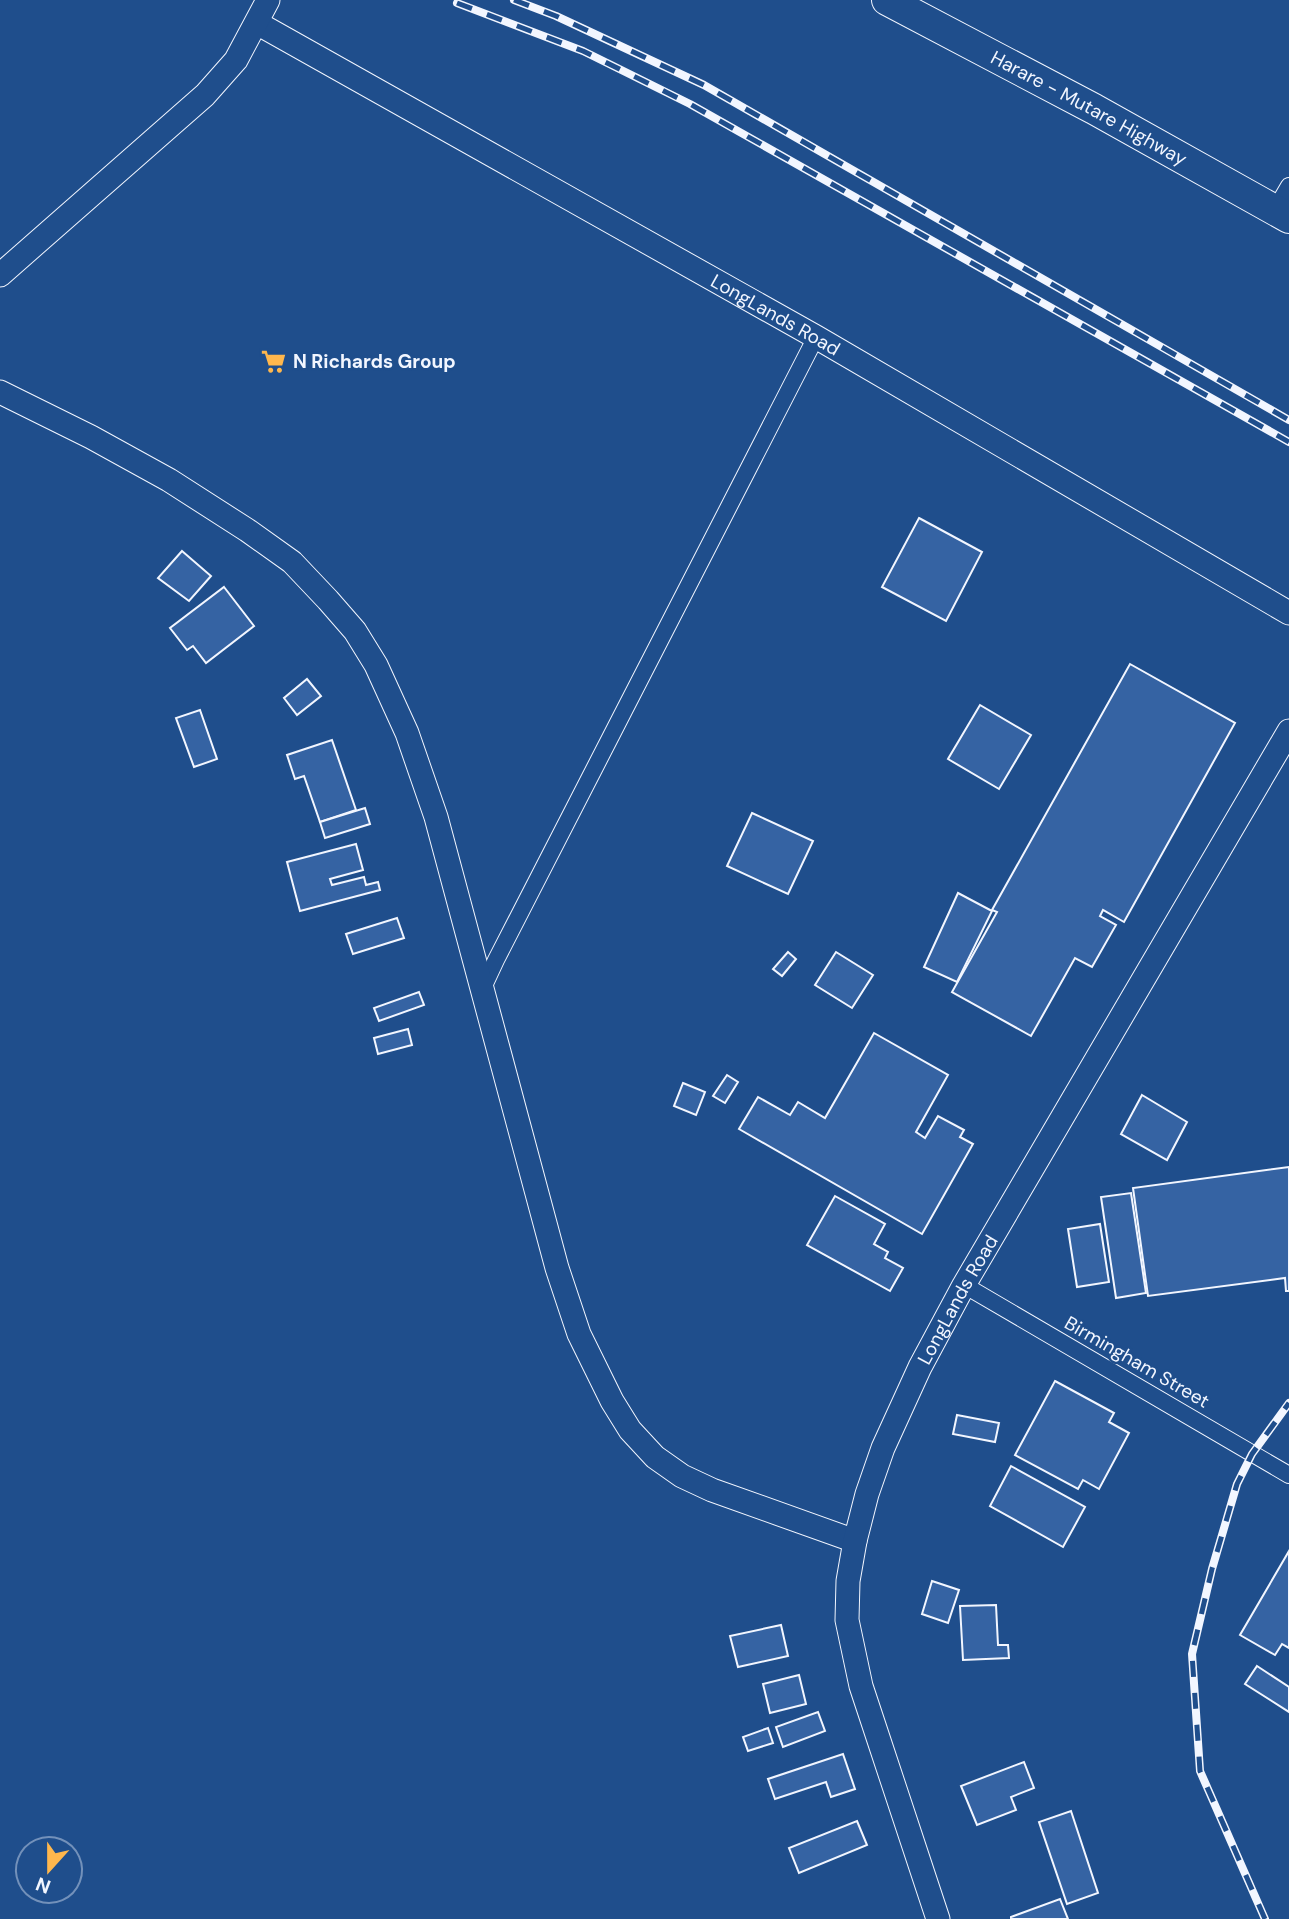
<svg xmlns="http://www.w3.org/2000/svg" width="1289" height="1919" viewBox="0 0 1289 1919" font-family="'DM Sans',sans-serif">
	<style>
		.building { fill: #3563a3; stroke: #f2f6ff; stroke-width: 2 }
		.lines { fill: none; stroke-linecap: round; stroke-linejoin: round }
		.street-casing { stroke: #f2f6ff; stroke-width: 18 }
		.secondary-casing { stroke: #f2f6ff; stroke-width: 25 }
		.highway-casing { stroke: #f2f6ff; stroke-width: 32 }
		.street { stroke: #1f4e8c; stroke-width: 16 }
		.secondary { stroke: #1f4e8c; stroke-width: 23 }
		.highway { stroke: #1f4e8c; stroke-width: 30 }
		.rail-casing { stroke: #f2f6ff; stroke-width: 8 }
		.rail { stroke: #1f4e8c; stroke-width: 5; stroke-dasharray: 16; stroke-linecap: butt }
		.labels { text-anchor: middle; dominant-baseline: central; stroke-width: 5; stroke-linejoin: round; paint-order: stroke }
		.street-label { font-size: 19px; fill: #f2f6ff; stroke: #1f4e8c }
		.poi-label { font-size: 19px; font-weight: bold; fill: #f2f6ff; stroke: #1f4e8c; text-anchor: start }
	</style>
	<rect width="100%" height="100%" fill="#1f4e8c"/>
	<!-- building -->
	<g class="building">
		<path d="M919,518L982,552L946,621L882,587Z"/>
		<path d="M182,551L211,576L189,601L158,578Z"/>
		<path d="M224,587L254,626L206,663L193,646L187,650L170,628Z"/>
		<path d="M1130,664L1235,723L1124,922L1103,910L1100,916L1116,925L1092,967L1075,958L1031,1036L952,992L997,912L992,910Z"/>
		<path d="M307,679L321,696L297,715L284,698Z"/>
		<path d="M980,705L1031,735L999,789L948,759Z"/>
		<path d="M200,710L217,759L194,767L176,718Z"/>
		<path d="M332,740L356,810L320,822L304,776L295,779L287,755Z"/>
		<path d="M365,808L370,824L325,838L320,822Z"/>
		<path d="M752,813L813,841L788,894L727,866Z"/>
		<path d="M356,844L363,870L330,879L332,885L364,877L366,885L378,882L380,890L300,911L287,862Z"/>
		<path d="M958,893L992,911L957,982L924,967Z"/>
		<path d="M397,918L404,938L353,954L346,934Z"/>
		<path d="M788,952L796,959L782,976L773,969Z"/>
		<path d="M836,952L873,975L852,1008L815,985Z"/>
		<path d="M419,992L424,1005L379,1021L374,1008Z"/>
		<path d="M408,1029L412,1045L378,1054L374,1038Z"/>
		<path d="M874,1033L948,1075L916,1132L925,1138L938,1116L964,1130L960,1137L973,1144L922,1234L739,1129L758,1097L790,1115L798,1102L825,1118Z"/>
		<path d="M727,1075L738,1082L725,1103L713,1096Z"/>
		<path d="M683,1083L705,1092L696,1115L674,1106Z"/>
		<path d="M1142,1095L1187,1122L1167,1160L1121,1134Z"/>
		<path d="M1289,1167V1291H1286L1285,1278L1148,1296L1133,1188Z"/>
		<path d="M1131,1193L1146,1293L1116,1298L1101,1197Z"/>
		<path d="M835,1196L885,1224L874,1244L888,1252L885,1258L903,1268L890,1291L807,1245Z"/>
		<path d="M1100,1224L1109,1282L1077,1287L1068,1229Z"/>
		<path d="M1055,1381L1114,1413L1109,1422L1129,1433L1099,1489L1083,1480L1078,1489L1015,1455Z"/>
		<path d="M957,1415L999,1423L995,1442L953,1434Z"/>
		<path d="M1011,1466L1085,1507L1063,1547L990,1506Z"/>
		<path d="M1289,1551V1648L1282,1644L1275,1655L1240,1635Z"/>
		<path d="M932,1581L959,1590L948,1623L922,1614Z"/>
		<path d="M996,1605L998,1645H1008L1009,1658L963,1660L960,1606Z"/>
		<path d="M781,1625L788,1656L738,1667L730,1636Z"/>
		<path d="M1257,1666L1289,1687V1712L1245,1684Z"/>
		<path d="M799,1675L806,1704L770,1713L763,1684Z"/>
		<path d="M818,1712L825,1731L783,1747L776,1727Z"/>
		<path d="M768,1728L773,1743L748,1751L743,1737Z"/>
		<path d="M843,1754L855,1789L831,1797L826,1782L775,1799L768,1779Z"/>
		<path d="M1024,1762L1034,1788L1011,1797L1016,1810L977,1825L961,1786Z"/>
		<path d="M1071,1811L1098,1893L1067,1904L1039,1822Z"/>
		<path d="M857,1821L867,1845L799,1873L789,1848Z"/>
		<path d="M1060,1899L1068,1919H1011V1917Z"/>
	</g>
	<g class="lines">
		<defs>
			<g id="street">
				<path d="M1275,210L1289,186"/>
				<path d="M482,990L496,960L816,337"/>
				<path d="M964,1285L1289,1475"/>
			</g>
			<g id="secondary">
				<path id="s1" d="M257,23L816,337L1289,613"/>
				<path d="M0,275L205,95L236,60L268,0"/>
				<path d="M0,392L91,437L169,480L247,530L292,562L328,600L355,631L376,665L407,733L436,817L557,1268L579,1334L612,1401L630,1430L655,1457L682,1476L712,1490L855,1541"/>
				<path id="s2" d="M938,1919L861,1686L847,1620L848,1581L855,1541L867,1494L883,1448L920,1367L964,1285L1289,731"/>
			</g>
			<g id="highway">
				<path id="s3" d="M887,0L1094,109L1289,218"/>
			</g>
		</defs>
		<!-- street casing -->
		<use href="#street" class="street-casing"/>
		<!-- secondary casing -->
		<use href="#secondary" class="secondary-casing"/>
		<!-- highway casing -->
		<use href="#highway" class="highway-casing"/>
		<!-- street -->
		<use href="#street" class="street"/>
		<!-- secondary -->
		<use href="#secondary" class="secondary"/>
		<!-- highway -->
		<use href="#highway" class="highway"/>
		<defs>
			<g id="rail">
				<path d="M514,0L556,16L704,85L1289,420"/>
				<path d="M457,3L583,51L690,104L1289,442"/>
				<path d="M1265,1919L1200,1771L1192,1654L1212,1569L1237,1484L1252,1454L1289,1403"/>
			</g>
		</defs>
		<!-- rail casing -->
		<use href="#rail" class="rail-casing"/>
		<!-- rail -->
		<use href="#rail" class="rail"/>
	</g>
	<!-- icons -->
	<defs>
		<symbol id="supermarket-bare" viewBox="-9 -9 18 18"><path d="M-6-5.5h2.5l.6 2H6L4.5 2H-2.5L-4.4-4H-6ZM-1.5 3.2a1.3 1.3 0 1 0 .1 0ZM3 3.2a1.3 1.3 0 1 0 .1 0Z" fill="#ffb74d" stroke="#1f4e8c" stroke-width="2.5" paint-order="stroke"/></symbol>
	</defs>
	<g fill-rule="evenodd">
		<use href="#supermarket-bare" x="256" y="344" width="35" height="35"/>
	</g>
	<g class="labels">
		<!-- street labels -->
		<g class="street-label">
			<text stroke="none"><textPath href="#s3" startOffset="229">Harare - Mutare Highway</textPath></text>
			<text stroke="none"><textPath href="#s1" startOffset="595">LongLands Road</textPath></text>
			<text stroke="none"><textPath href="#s2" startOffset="656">LongLands Road</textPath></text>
			<text transform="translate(1137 1362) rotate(30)">Birmingham Street</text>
		</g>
		<!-- poi labels -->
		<g class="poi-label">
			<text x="293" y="361">N Richards Group</text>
		</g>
	</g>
	<!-- north arrow -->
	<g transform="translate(49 1870) rotate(201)"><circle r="33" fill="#1f4e8c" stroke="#7391ba" stroke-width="2"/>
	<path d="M0-5L12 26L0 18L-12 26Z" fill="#ffb74d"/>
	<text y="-10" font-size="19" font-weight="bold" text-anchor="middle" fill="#f2f6ff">N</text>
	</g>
</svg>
